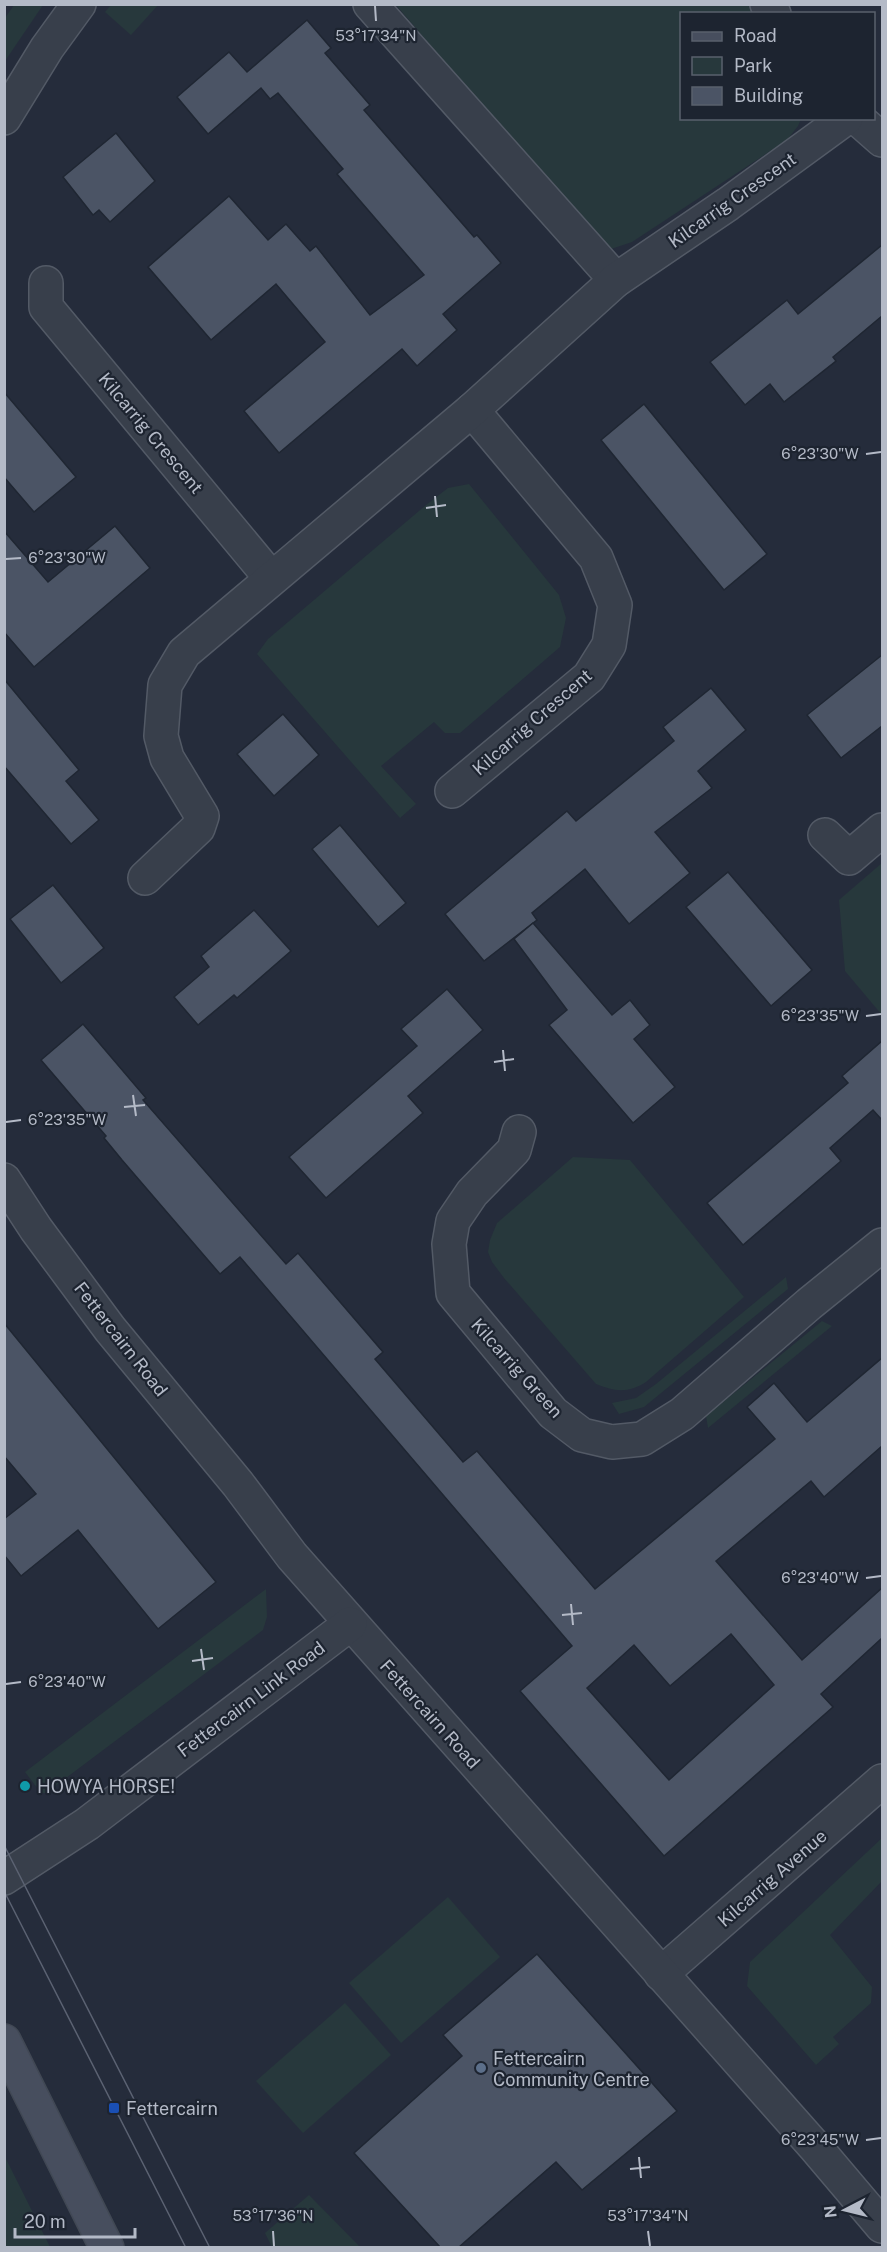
<svg xmlns="http://www.w3.org/2000/svg" width="887" height="2252" viewBox="0 0 887 2252" font-family="'Public Sans',sans-serif">
	<style>
		.green { fill: #27383c }
		.building { fill: #4b5465; stroke: #1f2632; stroke-width: 1.5; fill-rule: evenodd }
		.lines { fill: none; stroke-linecap: round; stroke-linejoin: round }
		.minor-casing { stroke: #535a66; stroke-width: 36 }
		.tertiary-casing { stroke: #535a66; stroke-width: 36 }
		.secondary-casing { stroke: #414854; stroke-width: 36 }
		.minor { stroke: #383f4b; stroke-width: 33 }
		.tertiary { stroke: #383f4b; stroke-width: 33 }
		.secondary { stroke: #474e5e; stroke-width: 33 }
		.tram { stroke: #5b6272; stroke-width: 1.5 }
		.ticks { fill: none; stroke: #b4bac7; stroke-width: 2 }
		.culture-dot { fill: #0f9aa8; stroke: #1d2430; stroke-width: 2 }
		.service-dot { fill: #5c6f8a; stroke: #1d2430; stroke-width: 2 }
		.transit-dot { fill: #1a4fb4; stroke: #1d2430; stroke-width: 2 }
		.labels { text-anchor: middle; dominant-baseline: central; stroke-width: 4.5; stroke-linejoin: round; paint-order: stroke }
		.street-label { font-size: 18px; fill: #b4bac7; stroke: #1d2430 }
		.poi-label { font-size: 18px; fill: #b4bac7; stroke: #1d2430; text-anchor: start }
		.ticks-label { font-size: 15px; text-anchor: middle; fill: #b4bac7; stroke: #1d2430; stroke-width: 4.5; stroke-linejoin: round; paint-order: stroke }
	</style>
	<rect width="100%" height="100%" fill="#252c3b"/>
	<!-- green -->
	<g class="green">
		<path d="M14,5H43L5,61V18Z"/>
		<path d="M111,5V4L158,5L131,35L105,12Z"/>
		<path d="M396,5H748L755,13L682,14V118L801,119L798,126L787,140L632,242L611,249L602,246Z"/>
		<path d="M469,484L559,595L566,618L560,647L460,733H445L434,722L381,766L416,804L400,818L257,654L268,639L426,505L448,488Z"/>
		<path d="M882,863V1015L845,971L839,900Z"/>
		<path d="M573,1157L630,1160L744,1297L646,1382C629,1393 615,1392 596,1384L504,1278L492,1262L488,1252L490,1240L497,1223Z"/>
		<path d="M786,1277L788,1289L644,1407L619,1414L612,1403L636,1398L656,1384Z"/>
		<path d="M822,1321L832,1326L708,1428L706,1416Z"/>
		<path d="M266,1589L267,1617L263,1630L46,1793H41L25,1772Z"/>
		<path d="M882,1838V1881L830,1935L872,1987L871,2003L833,2037L839,2044L816,2065L747,1986L750,1962Z"/>
		<path d="M448,1897L500,1957L401,2043L349,1983Z"/>
		<path d="M345,2003L391,2055L303,2133L256,2081Z"/>
		<path d="M4,2157H5L50,2247H5Z"/>
		<path d="M309,2195L360,2247H272L265,2233Z"/>
	</g>
	<!-- building -->
	<g class="building">
		<path d="M307,20L331,48L325,53L370,105L364,110L474,237L477,235L501,263L443,314L457,330L417,366L402,349L279,453L244,411L325,342L276,284L211,340L148,267L229,196L268,240L286,224L310,251L316,246L370,315L424,275L337,174L343,169L278,93L270,99L261,88L208,134L177,97L229,52L247,72Z"/>
		<path d="M116,133L155,181L110,222L99,210L93,215L63,177Z"/>
		<path d="M882,245V316L833,357L836,361L784,402L770,384L745,405L710,362L787,300L798,314Z"/>
		<path d="M4,392L76,477L34,512L4,477Z"/>
		<path d="M644,404L767,554L724,590L601,440Z"/>
		<path d="M115,526L150,568L34,667L4,632V531L48,582Z"/>
		<path d="M882,655V726L841,758L807,715Z"/>
		<path d="M4,679L79,770L66,781L99,820L71,844L4,766Z"/>
		<path d="M711,688L746,730L698,771L712,788L655,832L690,873L629,924L585,869L532,913L537,920L484,961L445,914L567,811L576,821L674,741L663,727Z"/>
		<path d="M283,714L319,755L274,796L237,754Z"/>
		<path d="M340,825L406,903L378,927L312,849Z"/>
		<path d="M728,872L812,970L771,1006L686,907Z"/>
		<path d="M53,885L104,948L61,983L10,919Z"/>
		<path d="M254,910L291,951L237,998L234,995L198,1025L174,997L209,967L201,956Z"/>
		<path d="M533,923L612,1015L630,1000L650,1025L634,1039L675,1087L633,1123L549,1025L567,1010L514,939Z"/>
		<path d="M447,989L483,1030L408,1096L423,1113L326,1198L289,1157L417,1046L401,1029Z"/>
		<path d="M83,1024L146,1098L143,1100L286,1264L298,1253L383,1352L375,1359L463,1462L477,1451L595,1589L775,1439L747,1407L774,1383L807,1422L882,1358V1446L824,1497L811,1481L716,1561L802,1660L882,1588V1638L821,1694L833,1707L664,1856L520,1691L572,1646L240,1257L220,1274L122,1160L104,1138L106,1136L41,1060ZM731,1634L774,1685L669,1780L587,1688L634,1645L670,1686Z"/>
		<path d="M882,1041V1120L873,1110L830,1148L841,1161L743,1245L707,1203L848,1083L842,1076Z"/>
		<path d="M4,1323L216,1582L158,1629L78,1530L21,1576L4,1555V1519L36,1494L4,1456Z"/>
		<path d="M537,1954L677,2111L582,2190L556,2162L459,2247H440L354,2153L462,2056L443,2035Z"/>
	</g>
	<g class="lines">
		<defs>
			<g id="minor">
				<path d="M370,4L616,280"/>
				<path d="M767,4L774,14"/>
				<path d="M857,118L882,140"/>
				<path d="M46,283V307L271,578"/>
				<path d="M452,791L589,677L609,645L615,605L596,558L472,410"/>
				<path d="M825,835L849,858L882,830"/>
				<path d="M145,878L198,828L202,816L167,758L161,736L165,685L184,653L472,410L616,280L728,204L846,118"/>
				<path d="M519,1132L514,1150L472,1193L453,1221L449,1244L453,1293L553,1413L582,1435L612,1442L642,1439L682,1414L809,1304L882,1245"/>
				<path d="M661,1974L882,1781"/>
			</g>
			<g id="tertiary">
				<path d="M4,118L47,48L79,4"/>
				<path d="M4,1180L36,1229L110,1329L238,1484L292,1556L816,2148L882,2226"/>
				<path d="M4,1878L87,1824L350,1624"/>
			</g>
			<path id="secondary" d="M4,2041L107,2248"/>
		</defs>
		<!-- minor casing -->
		<use href="#minor" class="minor-casing"/>
		<!-- tertiary casing -->
		<use href="#tertiary" class="tertiary-casing"/>
		<!-- secondary casing -->
		<use href="#secondary" class="secondary-casing"/>
		<!-- minor -->
		<use href="#minor" class="minor"/>
		<!-- tertiary -->
		<use href="#tertiary" class="tertiary"/>
		<!-- secondary -->
		<use href="#secondary" class="secondary"/>
		<!-- tram -->
		<g class="tram">
			<path d="M4,1845L210,2248"/>
			<path d="M4,1891L186,2248"/>
		</g>
	</g>
	<!-- ticks -->
	<path class="ticks" d="M375,6L376,21M866,454L881,452M435,496L437,517M426,508L446,505M6,559L21,558M866,1016L881,1014M503,1050L505,1071M494,1062L514,1059M133,1095L136,1116M124,1107L145,1105M6,1122L21,1120M866,1578L881,1576M571,1604L573,1625M562,1615L582,1613M201,1649L204,1670M192,1661L213,1658M6,1684L21,1682M866,2140L881,2138M639,2157L641,2178M630,2169L650,2167M273,2231L274,2246M648,2231L650,2246"/>
	<!-- markers -->
	<circle class="culture-dot" cx="25" cy="1786" r="6"/>
	<circle class="service-dot" cx="481" cy="2068" r="6"/>
	<rect class="transit-dot" x="108" y="2102" width="12" height="12" rx="3"/>
	<g class="labels">
		<!-- street labels -->
		<g class="street-label">
			<text transform="translate(732 200) rotate(-35)">Kilcarrig Crescent</text>
			<text transform="translate(151 433) rotate(50)">Kilcarrig Crescent</text>
			<text transform="translate(532 722) rotate(-41)">Kilcarrig Crescent</text>
			<text transform="translate(121 1339) rotate(52)">Fettercairn Road</text>
			<text transform="translate(517 1368) rotate(48)">Kilcarrig Green</text>
			<text transform="translate(251 1699) rotate(-37)">Fettercairn Link Road</text>
			<text transform="translate(430 1714) rotate(48)">Fettercairn Road</text>
			<text transform="translate(772 1878) rotate(-41)">Kilcarrig Avenue</text>
		</g>
		<!-- poi labels -->
		<g class="poi-label">
			<text x="37" y="1786">HOWYA HORSE!</text>
			<text x="493" y="2058">Fettercairn<tspan x="493" dy="21">Community Centre</tspan></text>
			<text x="126" y="2108">Fettercairn</text>
		</g>
	</g>
	<g class="ticks-label">
		<text x="376" y="41">53°17'34"N</text>
		<text x="820" y="459">6°23'30"W</text>
		<text x="67" y="563">6°23'30"W</text>
		<text x="820" y="1021">6°23'35"W</text>
		<text x="67" y="1125">6°23'35"W</text>
		<text x="820" y="1583">6°23'40"W</text>
		<text x="67" y="1687">6°23'40"W</text>
		<text x="820" y="2145">6°23'45"W</text>
		<text x="273" y="2221">53°17'36"N</text>
		<text x="648" y="2221">53°17'34"N</text>
	</g>
	<!-- border -->
	<rect width="887" height="2252" fill="none" stroke="#b4bac7" stroke-width="12"/>
	<!-- legend -->
	<rect x="680" y="12" width="195" height="108" fill="#1d2430" stroke="#59606c" stroke-width="1.5"/>
	<rect x="692" y="32" width="30" height="9" fill="#474e5e" stroke="#59606c" stroke-width="1.5"/>
	<text x="734" y="42" font-size="18" fill="#b4bac7">Road</text>
	<rect x="692" y="57" width="30" height="18" fill="#27383c" stroke="#59606c" stroke-width="1.5"/>
	<text x="734" y="72" font-size="18" fill="#b4bac7">Park</text>
	<rect x="692" y="87" width="30" height="18" fill="#4b5465" stroke="#59606c" stroke-width="1.5"/>
	<text x="734" y="102" font-size="18" fill="#b4bac7">Building</text>
	<!-- north arrow -->
	<g transform="translate(845 2210) rotate(263)" stroke="#1d2430" stroke-width="4.5" paint-order="stroke">
	<path d="M0-4.5L10 22L0 15L-10 22Z" fill="#b4bac7"/>
	<text y="-9" font-size="16" font-weight="bold" text-anchor="middle" fill="#b4bac7">N</text>
	</g>
	<!-- scale -->
	<path d="M15 2228v9h120v-9" fill="none" stroke="#b4bac7" stroke-width="3"/>
	<text x="24" y="2228" font-size="18" fill="#b4bac7" stroke="#1d2430" stroke-width="4.5" paint-order="stroke">20 m</text>
</svg>
